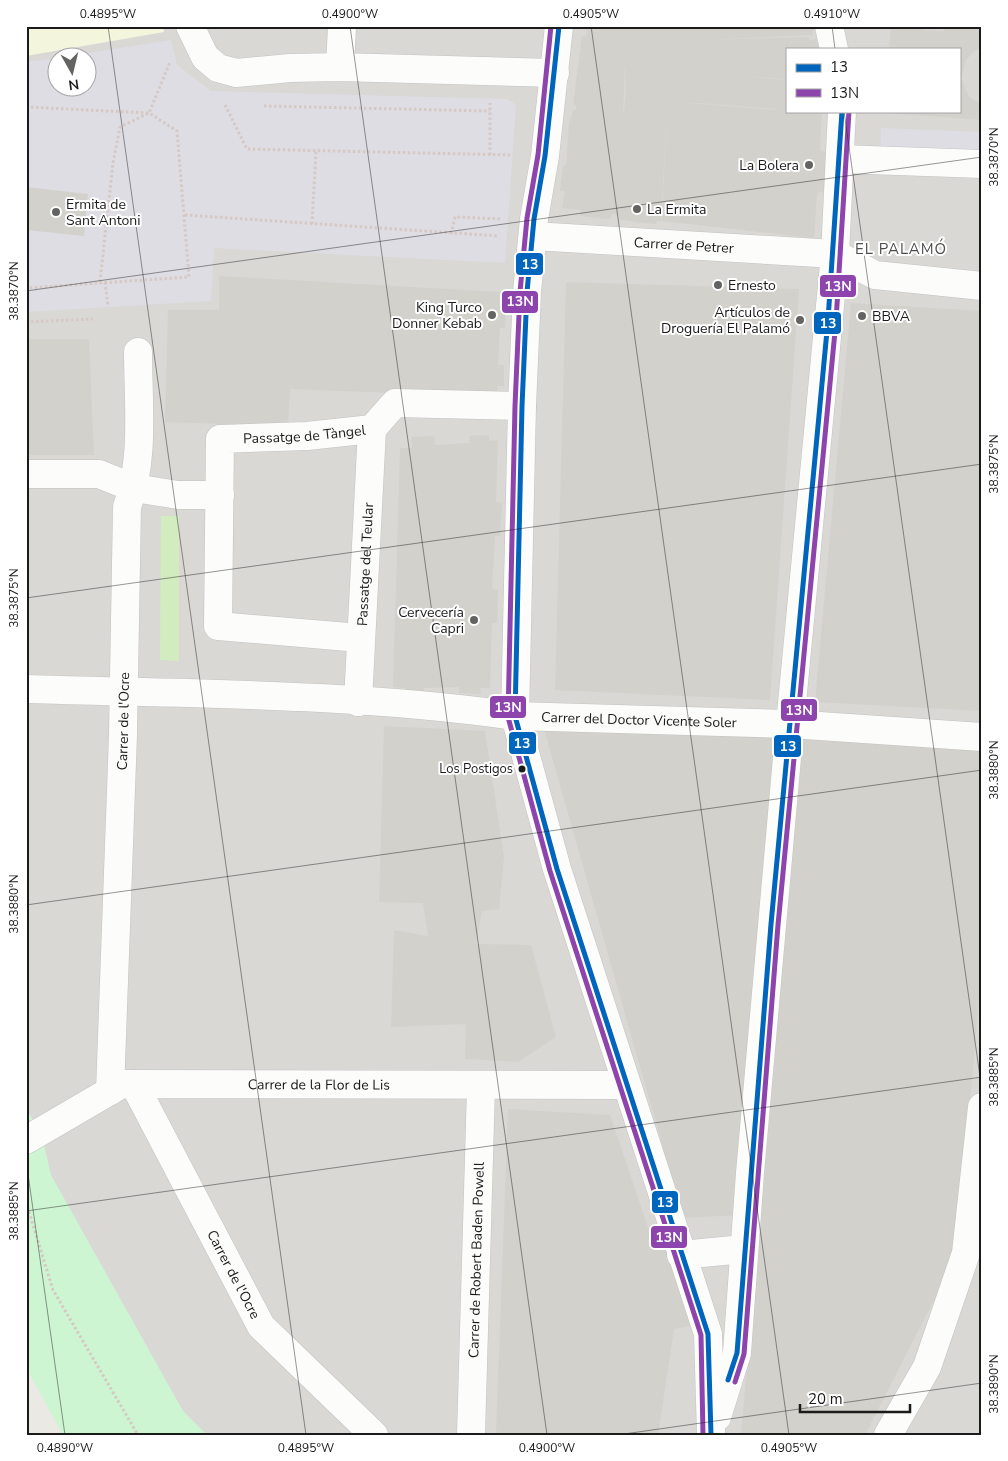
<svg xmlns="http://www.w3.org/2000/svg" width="1008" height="1461" viewBox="0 0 1008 1461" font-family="'Nunito Sans',sans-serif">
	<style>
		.residential { fill: #d9d8d5; fill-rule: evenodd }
		.education { fill: #f4f5dd }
		.grass { fill: #d2ecbf }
		.park { fill: #cef5d2 }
		.parking { fill: #d8d8d6 }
		.plaza { fill: #dedde4 }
		.building { fill: #d3d1cc; fill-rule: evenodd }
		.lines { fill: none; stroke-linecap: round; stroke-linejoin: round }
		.minor-casing { stroke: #c2c2c0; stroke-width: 29 }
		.path { stroke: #d6c8c3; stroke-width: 3; stroke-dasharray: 2.5 2.5; stroke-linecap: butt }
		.minor { stroke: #fcfcfb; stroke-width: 28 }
		.bus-1-casing { stroke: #fff; stroke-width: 9 }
		.bus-2-casing { stroke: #fff; stroke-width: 9 }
		.bus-1 { stroke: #0065bd; stroke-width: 5 }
		.bus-2 { stroke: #8e44ad; stroke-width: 5 }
		.ticks { fill: none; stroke: #1b1b1b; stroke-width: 1; stroke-opacity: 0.45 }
		.poi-dot { fill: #636361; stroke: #fff; stroke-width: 2 }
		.bus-dot { fill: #1b1b1b; stroke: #fff; stroke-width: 2 }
		.labels { text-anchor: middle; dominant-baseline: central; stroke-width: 4; stroke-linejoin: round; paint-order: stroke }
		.bus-label { font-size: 13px; fill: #1b1b1b; stroke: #fff; text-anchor: end }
		.poi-label { font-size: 14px; fill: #1b1b1b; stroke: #fff; text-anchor: end }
		.street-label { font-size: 14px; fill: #1b1b1b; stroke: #fff }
		.neighbourhood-label { font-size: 15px; letter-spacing: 1px; fill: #4e4e4e; stroke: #fff }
		.line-badge { stroke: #fff; stroke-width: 2 }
		.badge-label { font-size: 14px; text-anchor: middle; font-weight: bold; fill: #fff }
		.neatline { fill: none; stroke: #1b1b1b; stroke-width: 2 }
		.ticks-label { font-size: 12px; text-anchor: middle; fill: #1b1b1b }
	</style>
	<rect width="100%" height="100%" fill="#eae9e4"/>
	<!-- residential -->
	<path class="residential" d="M26,26H982V1435H102L26,1290ZM787,49H959V111H787ZM58,58H88V88H58Z"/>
	<!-- education -->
	<path class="education" d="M26,26H163L164,32L26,56Z"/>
	<!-- grass -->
	<path class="grass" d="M161,516H179V661L160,660Z"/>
	<!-- park -->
	<path class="park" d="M26,1109L41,1132L51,1175L183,1411L207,1435H63L26,1368Z"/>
	<!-- parking -->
	<g class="parking">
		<path d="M535,308L545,310L534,585L525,584Z"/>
		<path d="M255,706L354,710L352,721L256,718Z"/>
	</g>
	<!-- plaza -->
	<g class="plaza">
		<path d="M171,40L177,65L211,91L507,99L516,105L505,263L214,248L211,301L26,312V62L58,58V88H88V58H58Z"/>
		<path d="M881,128L982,132V173L880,171Z"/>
	</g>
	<!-- building -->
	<g class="building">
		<path d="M587,26H816L817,30L812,31L813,35L702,40L808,37L810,41L816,39L819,49H787V79L739,76L787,80V111H822L820,150L826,153L824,191L817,193L814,238L662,221L667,103L661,221H657L656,224L636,222L618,219L619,215L614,214H611L610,219L580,216L581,210L562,208L565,191H560L563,166H566L569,123L573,110H576V105H573L582,36H586ZM625,63L626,94L624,113H623ZM687,103H699L776,109V110Z"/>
		<path d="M891,26H924L923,30L944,31L945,26H977L982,32V47L973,52L966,60L961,78L969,97L982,105V120L884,113V111H959V49H889Z"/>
		<path d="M26,187L88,194L84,236L26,230Z"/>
		<path d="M219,276L501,292L500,309H506L505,328H500L498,365H504V386H497V397L290,389L288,426L165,422L168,310H219Z"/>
		<path d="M566,282L799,289L770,700L555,690Z"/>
		<path d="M851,303L982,311V711L815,702Z"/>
		<path d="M26,339H89L94,455H26Z"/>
		<path d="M489,435V441L498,440L496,502L502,503L500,536H495L492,589L498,590L497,623H492L490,688H480L481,694L459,693V687L424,688V693H405V688L393,687L400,448H412L411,437L434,436L435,445L470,443L469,436Z"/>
		<path d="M542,722L781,732L739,1215L683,1218Z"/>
		<path d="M384,726L485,731L504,857L499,909L482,911L476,944L531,945L556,1037L518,1062L465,1059L466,1024L391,1027L394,930L428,936L423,903L379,902Z"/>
		<path d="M804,729L982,738V970L956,1257L865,1435H741Z"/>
		<path d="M508,1109L610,1115L655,1248L666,1246L690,1326L674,1329L658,1435H496Z"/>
	</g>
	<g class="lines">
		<defs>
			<g id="minor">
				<path d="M190,26L205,57L218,68L236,73L290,68L340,67L555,73"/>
				<path d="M559,26L545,156L534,219L527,292L522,406L515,716L557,869L708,1334L711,1435"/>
				<path d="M829,26L834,49"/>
				<path d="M340,67L342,26"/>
				<path d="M840,159L982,164"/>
				<path id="s1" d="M533,236L835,254L875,275L982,286"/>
				<path d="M26,474H99L134,488L178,495H220"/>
				<path id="s2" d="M360,638L218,626L220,439L307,436L372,429L395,403L522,406"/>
				<path id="s3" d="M26,689C189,694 354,693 515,716L790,724L982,737"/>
				<path id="s4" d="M358,702L372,429"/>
				<path id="s5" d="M134,1084L261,1326L374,1435"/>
				<path id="s6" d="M110,1091L123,735L127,507C145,459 138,402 138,352"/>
				<path id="s7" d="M26,1140L122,1084L626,1085"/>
				<path d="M681,1255L744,1249"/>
				<path d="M717,1417L737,1353L750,1173L790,724L835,254L842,111"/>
				<path id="s8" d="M471,1435L481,1087"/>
				<path d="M888,1435L927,1367L966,1253L982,1107"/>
			</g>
		</defs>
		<!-- minor casing -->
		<use href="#minor" class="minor-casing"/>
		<!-- path -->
		<g class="path">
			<path d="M225,105L247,149L511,155"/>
			<path d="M264,106L490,111"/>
			<path d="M26,107L149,113L177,131L189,277L26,288"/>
			<path d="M490,155V103"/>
			<path d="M185,215L499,236"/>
			<path d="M312,224L316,151"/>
			<path d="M451,234L455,217L502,219"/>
			<path d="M100,282L113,163L120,127L149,113L170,62"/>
			<path d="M105,282L108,307"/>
			<path d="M26,322L93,319"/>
			<path d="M26,1202L53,1290L138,1435"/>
		</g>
		<!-- minor -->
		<use href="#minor" class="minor"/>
		<defs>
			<g id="bus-1">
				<path d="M559,26L545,156L534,219L527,292L522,406L515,716L557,869L708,1334L711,1435"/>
				<path d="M728,1380L737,1353L771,924L828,320L842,111"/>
			</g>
			<g id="bus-2">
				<path d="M551,26L538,155L527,218L520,292L515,406L508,717L550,871L701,1335L703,1435"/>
				<path d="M735,1382L744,1354L778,925L836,321L849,111"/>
			</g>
		</defs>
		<!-- bus-1 casing -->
		<use href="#bus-1" class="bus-1-casing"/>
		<!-- bus-2 casing -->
		<use href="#bus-2" class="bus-2-casing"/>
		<!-- bus-1 -->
		<use href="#bus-1" class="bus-1"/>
		<!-- bus-2 -->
		<use href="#bus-2" class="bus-2"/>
	</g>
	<!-- ticks -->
	<path class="ticks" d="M108,26L306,1435M350,26L547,1435M591,26L789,1435M832,26L835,49M844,111L982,1091M26,291L982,157M26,598L982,464M26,905L982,770M26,1160L65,1435M26,1211L982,1077M617,1435L982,1383"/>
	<!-- markers -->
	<g class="poi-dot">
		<circle cx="809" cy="165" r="5"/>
		<circle cx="637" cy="209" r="5"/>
		<circle cx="56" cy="212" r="5"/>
		<circle cx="718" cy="285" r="5"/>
		<circle cx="492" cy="315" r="5"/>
		<circle cx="862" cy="316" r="5"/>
		<circle cx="800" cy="320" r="5"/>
		<circle cx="474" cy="620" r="5"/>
	</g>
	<circle class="bus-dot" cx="522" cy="769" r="4.5"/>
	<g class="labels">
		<!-- bus labels -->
		<g class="bus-label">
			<text x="513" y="769">Los Postigos</text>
		</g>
		<!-- poi labels -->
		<g class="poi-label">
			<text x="799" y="165">La Bolera</text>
			<text x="66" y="204" text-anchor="start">Ermita de<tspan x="66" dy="16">Sant Antoni</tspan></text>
			<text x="647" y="209" text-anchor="start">La Ermita</text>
			<text x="728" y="285" text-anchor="start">Ernesto</text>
			<text x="482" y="307">King Turco<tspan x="482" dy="16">Donner Kebab</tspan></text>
			<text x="790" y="312">Artículos de<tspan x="790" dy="16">Droguería El Palamó</tspan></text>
			<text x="872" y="316" text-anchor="start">BBVA</text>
			<text x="464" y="612">Cervecería<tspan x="464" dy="16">Capri</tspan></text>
		</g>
		<!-- street labels -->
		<g class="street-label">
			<text stroke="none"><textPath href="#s1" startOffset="151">Carrer de Petrer</textPath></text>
			<text stroke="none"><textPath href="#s2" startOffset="414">Passatge de Tàngel</textPath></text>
			<text stroke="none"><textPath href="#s4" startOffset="138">Passatge del Teular</textPath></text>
			<text stroke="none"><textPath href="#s3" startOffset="614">Carrer del Doctor Vicente Soler</textPath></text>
			<text stroke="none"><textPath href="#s6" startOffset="370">Carrer de l'Ocre</textPath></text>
			<text stroke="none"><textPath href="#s7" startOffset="308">Carrer de la Flor de Lis</textPath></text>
			<text stroke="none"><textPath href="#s8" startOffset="175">Carrer de Robert Baden Powell</textPath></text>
			<text stroke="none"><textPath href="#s5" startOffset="215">Carrer de l'Ocre</textPath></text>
		</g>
		<!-- neighbourhood labels -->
		<g class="neighbourhood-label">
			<text x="901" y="249">EL PALAMÓ</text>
		</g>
	</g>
	<g class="line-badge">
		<rect x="515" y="252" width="29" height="24" rx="5" fill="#0065bd"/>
		<rect x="819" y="274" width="38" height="24" rx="5" fill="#8e44ad"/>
		<rect x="501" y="290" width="38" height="24" rx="5" fill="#8e44ad"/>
		<rect x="813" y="311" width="29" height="24" rx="5" fill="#0065bd"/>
		<rect x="489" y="695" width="38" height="24" rx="5" fill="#8e44ad"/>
		<rect x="780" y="698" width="38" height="24" rx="5" fill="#8e44ad"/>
		<rect x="508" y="731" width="29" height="24" rx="5" fill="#0065bd"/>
		<rect x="773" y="734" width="29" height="24" rx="5" fill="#0065bd"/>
		<rect x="651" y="1190" width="28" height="24" rx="5" fill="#0065bd"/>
		<rect x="650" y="1225" width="38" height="24" rx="5" fill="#8e44ad"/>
	</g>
	<g class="badge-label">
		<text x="530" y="269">13</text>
		<text x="838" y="291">13N</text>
		<text x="520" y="306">13N</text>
		<text x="828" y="328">13</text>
		<text x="508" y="712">13N</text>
		<text x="799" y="715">13N</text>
		<text x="522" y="748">13</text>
		<text x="788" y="751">13</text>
		<text x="665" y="1207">13</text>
		<text x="669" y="1242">13N</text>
	</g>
	<!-- border -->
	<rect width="1008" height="1461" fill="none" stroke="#ffffff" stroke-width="55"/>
	<!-- legend -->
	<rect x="786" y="48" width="175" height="65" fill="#ffffff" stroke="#a4a4a4"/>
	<rect x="796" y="64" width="25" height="8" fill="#0065bd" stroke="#a4a4a4"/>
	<text x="830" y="72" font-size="15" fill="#1b1b1b">13</text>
	<rect x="796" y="89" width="25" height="8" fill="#8e44ad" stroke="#a4a4a4"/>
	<text x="830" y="98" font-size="15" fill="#1b1b1b">13N</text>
	<!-- north arrow -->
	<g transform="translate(72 72) rotate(172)"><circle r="24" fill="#ffffff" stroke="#a4a4a4"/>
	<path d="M0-4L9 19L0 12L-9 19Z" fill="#636361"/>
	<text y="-8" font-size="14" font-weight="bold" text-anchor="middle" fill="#1b1b1b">N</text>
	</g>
	<!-- scale -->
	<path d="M800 1404v8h110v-8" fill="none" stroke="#1b1b1b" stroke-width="2.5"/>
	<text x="808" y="1404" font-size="15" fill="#1b1b1b" stroke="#ffffff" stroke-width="4" paint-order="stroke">20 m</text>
	<rect x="28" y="28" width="952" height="1406" class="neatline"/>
	<g class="ticks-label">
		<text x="108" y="18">0.4895°W</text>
		<text x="350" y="18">0.4900°W</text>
		<text x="591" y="18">0.4905°W</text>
		<text x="832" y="18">0.4910°W</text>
		<text transform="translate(994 157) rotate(-90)" y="4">38.3870°N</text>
		<text transform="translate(14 291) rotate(-90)" y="4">38.3870°N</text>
		<text transform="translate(994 464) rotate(-90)" y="4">38.3875°N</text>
		<text transform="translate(14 598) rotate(-90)" y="4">38.3875°N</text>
		<text transform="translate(994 770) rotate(-90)" y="4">38.3880°N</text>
		<text transform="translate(14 904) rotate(-90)" y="4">38.3880°N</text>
		<text transform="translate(994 1077) rotate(-90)" y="4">38.3885°N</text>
		<text transform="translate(14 1211) rotate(-90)" y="4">38.3885°N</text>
		<text transform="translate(994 1384) rotate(-90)" y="4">38.3890°N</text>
		<text x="65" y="1452">0.4890°W</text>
		<text x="306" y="1452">0.4895°W</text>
		<text x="547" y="1452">0.4900°W</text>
		<text x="789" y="1452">0.4905°W</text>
	</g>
</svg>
